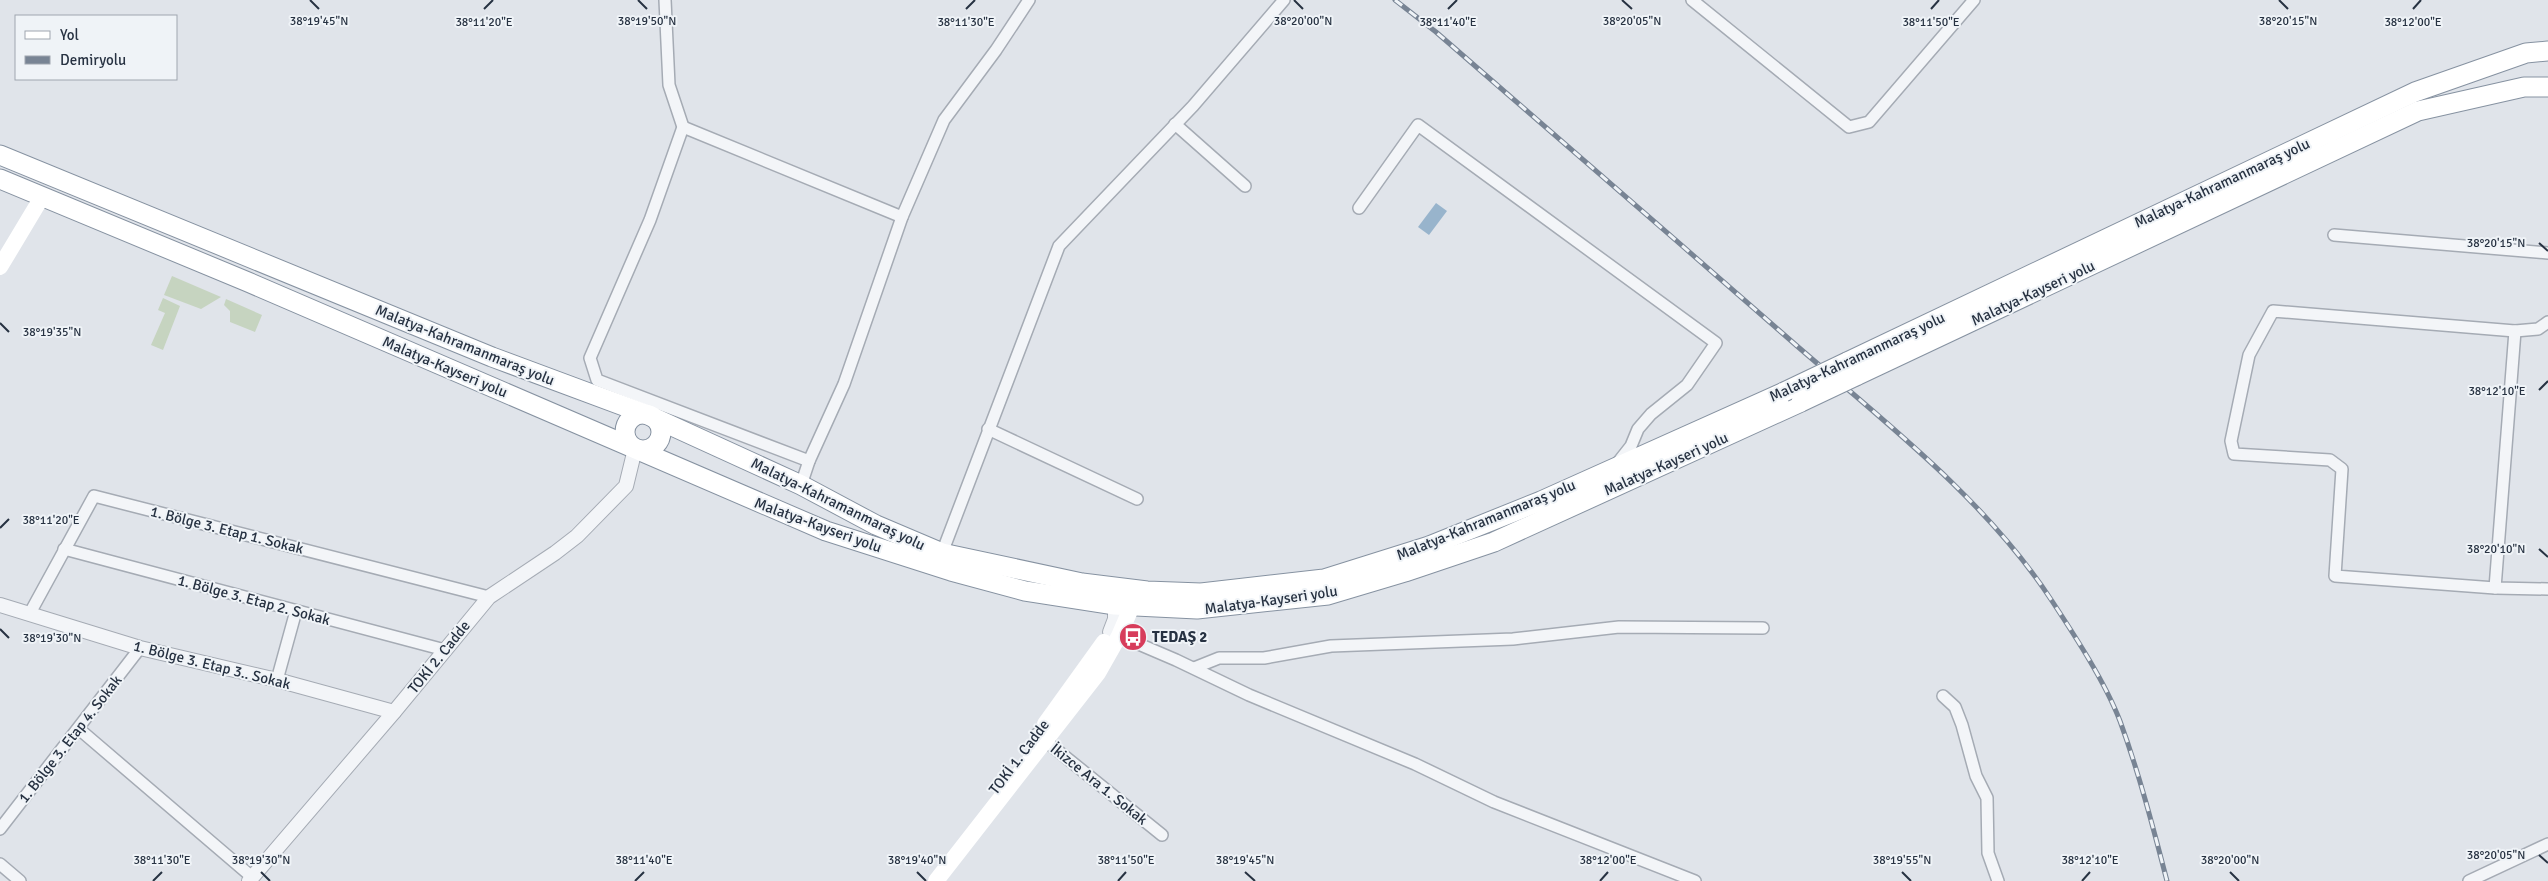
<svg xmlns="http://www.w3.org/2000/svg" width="2548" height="881" viewBox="0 0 2548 881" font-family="Signika,sans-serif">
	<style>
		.green { fill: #c6d4c0 }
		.water { fill: #98b4cc }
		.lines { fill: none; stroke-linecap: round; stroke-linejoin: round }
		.minor-casing { stroke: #a5abb4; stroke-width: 14 }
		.tertiary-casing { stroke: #a5abb4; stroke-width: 16 }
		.trunk-casing { stroke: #8692a1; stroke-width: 21 }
		.minor { stroke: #f3f5f8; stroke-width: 11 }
		.tertiary { stroke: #f3f5f8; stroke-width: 14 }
		.secondary { stroke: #fff; stroke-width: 16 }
		.trunk { stroke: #fff; stroke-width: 19 }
		.rail-casing { stroke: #788494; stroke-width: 5 }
		.rail { stroke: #eff3f7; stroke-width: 3; stroke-dasharray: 9; stroke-linecap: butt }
		.trunk-bridge-casing { stroke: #8692a1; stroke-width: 21; stroke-linecap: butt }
		.trunk-bridge { stroke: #fff; stroke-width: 19 }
		.ticks { fill: none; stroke: #273242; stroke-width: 2 }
		.labels { text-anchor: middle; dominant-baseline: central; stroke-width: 4; stroke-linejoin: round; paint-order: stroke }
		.street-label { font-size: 15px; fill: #273242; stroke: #eff3f7 }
		.poi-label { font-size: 15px; font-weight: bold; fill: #273242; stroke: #eff3f7; text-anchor: start }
		.ticks-label { font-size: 12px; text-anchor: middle; fill: #273242; stroke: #eff3f7; stroke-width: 4; stroke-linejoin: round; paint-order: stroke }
	</style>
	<rect width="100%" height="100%" fill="#e0e4ea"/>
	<!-- green -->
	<g class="green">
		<path d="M172,276L221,297L201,309L164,295Z"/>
		<path d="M163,298L180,306L163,350L151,345L165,313L158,310Z"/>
		<path d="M226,299L262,315L255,332L230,322V311L224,305Z"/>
	</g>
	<!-- water -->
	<path class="water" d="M1436,203L1447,211L1429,235L1418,227Z"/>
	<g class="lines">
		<defs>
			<g id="minor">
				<path d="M665,0L669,85L683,127"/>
				<path d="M1692,0L1849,127L1869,122L1974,0"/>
				<path d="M1175,124L1245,186"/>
				<path d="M1359,208L1418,125L1716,343L1687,385L1651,414L1638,429L1631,446L1616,465"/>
				<path d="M2334,235L2548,253"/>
				<path d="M2515,331L2495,588L2548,589"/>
				<path d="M988,429L1137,499"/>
				<path d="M809,461L597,380L590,358L650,220L683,127L902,217"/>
				<path d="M801,485L809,461L844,384L902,217L944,120L996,50L1029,0"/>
				<path d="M64,549L445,650"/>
				<path d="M942,553L1059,246L1193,106L1284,0"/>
				<path d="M2495,588L2335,576L2342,469L2330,460L2234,454L2231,441L2249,355L2273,311L2515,331L2538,329L2548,322"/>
				<path d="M30,613L94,496L489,597"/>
				<path d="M1113,633L1176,660L1249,695L1415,764L1494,802L1695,881"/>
				<path d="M1194,668L1219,658H1264L1331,646L1513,639L1619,627L1763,628"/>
				<path d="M277,680L296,611"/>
				<path d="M1943,696L1955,707L1962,725L1976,776L1987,798L1988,853L1998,881"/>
				<path d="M79,729L252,877"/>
				<path d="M1037,734L1162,835"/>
				<path d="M0,829L140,648"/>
				<path d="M0,864L20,881"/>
				<path d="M2469,881L2548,844"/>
			</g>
			<g id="tertiary">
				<path d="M0,605L140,648L277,680L394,712"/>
				<path d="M1110,632L1115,619V605"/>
				<path d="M249,881L394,712L489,597L555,553L577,536L626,486L635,449"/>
			</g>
			<g id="trunk">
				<path d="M0,155L492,357L648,415L801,485L876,525L942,553L1082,583L1147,591L1201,593L1324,579L1429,546L1541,501L1784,392"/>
				<path d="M0,179L248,282L826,531L951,571L1025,591L1115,605L1197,609L1328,595L1405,572L1494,542L1801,402"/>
				<path d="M1847,362L2415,92L2526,53L2548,51"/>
				<path d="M1856,376L2418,111L2524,87H2548"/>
				<circle cx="643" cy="432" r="18"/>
			</g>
		</defs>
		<!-- minor casing -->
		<use href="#minor" class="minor-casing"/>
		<!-- tertiary casing -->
		<use href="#tertiary" class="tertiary-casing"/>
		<!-- trunk casing -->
		<use href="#trunk" class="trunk-casing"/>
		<!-- minor -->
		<use href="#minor" class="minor"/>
		<!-- tertiary -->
		<use href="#tertiary" class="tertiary"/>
		<!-- secondary -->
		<g class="secondary">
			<path d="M0,267L42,197"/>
			<path d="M1045,724L1104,642"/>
			<path d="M936,881L1098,673L1119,636L1132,606"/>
		</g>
		<!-- trunk -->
		<use href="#trunk" class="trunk"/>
		<defs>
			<path id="rail" d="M1395,0L1436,32C1557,137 1677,241 1797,346C1886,423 1987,501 2052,601C2075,636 2105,682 2120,721C2139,773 2153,827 2167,881"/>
		</defs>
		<!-- rail casing -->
		<use href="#rail" class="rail-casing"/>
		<!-- rail -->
		<use href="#rail" class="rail"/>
		<defs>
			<g id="trunk-bridge">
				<path d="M1784,392L1847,362"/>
				<path d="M1801,402L1856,376"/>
			</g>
		</defs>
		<!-- trunk-bridge casing -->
		<use href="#trunk-bridge" class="trunk-bridge-casing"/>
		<!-- trunk-bridge -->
		<use href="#trunk-bridge" class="trunk-bridge"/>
	</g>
	<!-- ticks -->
	<path class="ticks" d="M310,0L319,9M638,0L647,9M1294,0L1303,9M1622,0L1632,9M2279,0L2288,9M484,9L493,0M966,9L975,0M1448,9L1457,0M1931,9L1939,0M2413,9L2421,0M2539,243L2548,251M0,323L9,332M2539,390L2548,381M0,528L9,519M2539,549L2548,557M0,629L9,638M2539,855L2548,863M261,872L270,881M917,872L926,881M1245,872L1255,881M1902,872L1911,881M2230,872L2239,881M153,881L162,872M635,881L644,872M1118,881L1126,872M1600,881L1608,872M2082,881L2090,872"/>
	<!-- icons -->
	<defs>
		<symbol id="bus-disc" viewBox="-11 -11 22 22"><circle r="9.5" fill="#d73c5b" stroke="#eff3f7"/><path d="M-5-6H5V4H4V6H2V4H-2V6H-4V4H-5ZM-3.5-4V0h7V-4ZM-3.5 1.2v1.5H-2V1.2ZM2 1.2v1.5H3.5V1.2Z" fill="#fff"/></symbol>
	</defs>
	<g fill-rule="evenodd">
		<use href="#bus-disc" x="1117" y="621" width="32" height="32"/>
	</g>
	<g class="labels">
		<!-- street labels -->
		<g class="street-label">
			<text transform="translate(2222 183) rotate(-25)">Malatya-Kahramanmaraş yolu</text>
			<text transform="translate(2033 293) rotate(-25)">Malatya-Kayseri yolu</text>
			<text transform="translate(465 345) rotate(22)">Malatya-Kahramanmaraş yolu</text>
			<text transform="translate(1857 357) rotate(-25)">Malatya-Kahramanmaraş yolu</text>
			<text transform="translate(445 367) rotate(23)">Malatya-Kayseri yolu</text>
			<text transform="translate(1666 464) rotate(-24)">Malatya-Kayseri yolu</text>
			<text transform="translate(838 504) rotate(26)">Malatya-Kahramanmaraş yolu</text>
			<text transform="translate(1486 520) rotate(-22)">Malatya-Kahramanmaraş yolu</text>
			<text transform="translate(818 525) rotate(20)">Malatya-Kayseri yolu</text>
			<text transform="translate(227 530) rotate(14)">1. Bölge 3. Etap 1. Sokak</text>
			<text transform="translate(254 600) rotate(15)">1. Bölge 3. Etap 2. Sokak</text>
			<text transform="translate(1271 600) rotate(-8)">Malatya-Kayseri yolu</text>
			<text transform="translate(439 657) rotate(-51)">TOKİ 2. Cadde</text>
			<text transform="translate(212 665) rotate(14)">1. Bölge 3. Etap 3.. Sokak</text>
			<text transform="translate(70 739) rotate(-52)">1. Bölge 3. Etap 4. Sokak</text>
			<text transform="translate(1019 757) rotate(-53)">TOKİ 1. Cadde</text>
			<text transform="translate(1099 784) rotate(39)">İkizce Ara 1. Sokak</text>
		</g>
		<!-- poi labels -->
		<g class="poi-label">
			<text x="1152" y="637">TEDAŞ 2</text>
		</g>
	</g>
	<g class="ticks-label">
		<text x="1303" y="25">38°20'00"N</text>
		<text x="2288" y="25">38°20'15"N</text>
		<text x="319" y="25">38°19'45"N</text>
		<text x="647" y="25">38°19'50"N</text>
		<text x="1632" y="25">38°20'05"N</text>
		<text x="484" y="26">38°11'20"E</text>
		<text x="966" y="26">38°11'30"E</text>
		<text x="1448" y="26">38°11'40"E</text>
		<text x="1931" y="26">38°11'50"E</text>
		<text x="2413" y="26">38°12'00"E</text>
		<text x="2496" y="247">38°20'15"N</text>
		<text x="52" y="336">38°19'35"N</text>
		<text x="2497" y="395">38°12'10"E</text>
		<text x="51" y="524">38°11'20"E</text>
		<text x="2496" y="553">38°20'10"N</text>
		<text x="52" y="642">38°19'30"N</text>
		<text x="2496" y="859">38°20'05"N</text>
		<text x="162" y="864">38°11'30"E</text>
		<text x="644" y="864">38°11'40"E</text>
		<text x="1126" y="864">38°11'50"E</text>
		<text x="1608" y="864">38°12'00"E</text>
		<text x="2090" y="864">38°12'10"E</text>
		<text x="261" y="864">38°19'30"N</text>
		<text x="917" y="864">38°19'40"N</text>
		<text x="1245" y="864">38°19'45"N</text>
		<text x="1902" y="864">38°19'55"N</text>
		<text x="2230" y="864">38°20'00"N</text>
	</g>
	<!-- legend -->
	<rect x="15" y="15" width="162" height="65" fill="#eff3f7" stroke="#9fa6af"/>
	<rect x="25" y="31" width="25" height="8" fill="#ffffff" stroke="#9fa6af"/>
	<text x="60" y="40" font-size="15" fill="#273242">Yol</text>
	<rect x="25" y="56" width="25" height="8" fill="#788494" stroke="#9fa6af"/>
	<text x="60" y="65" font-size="15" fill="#273242">Demiryolu</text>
</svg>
